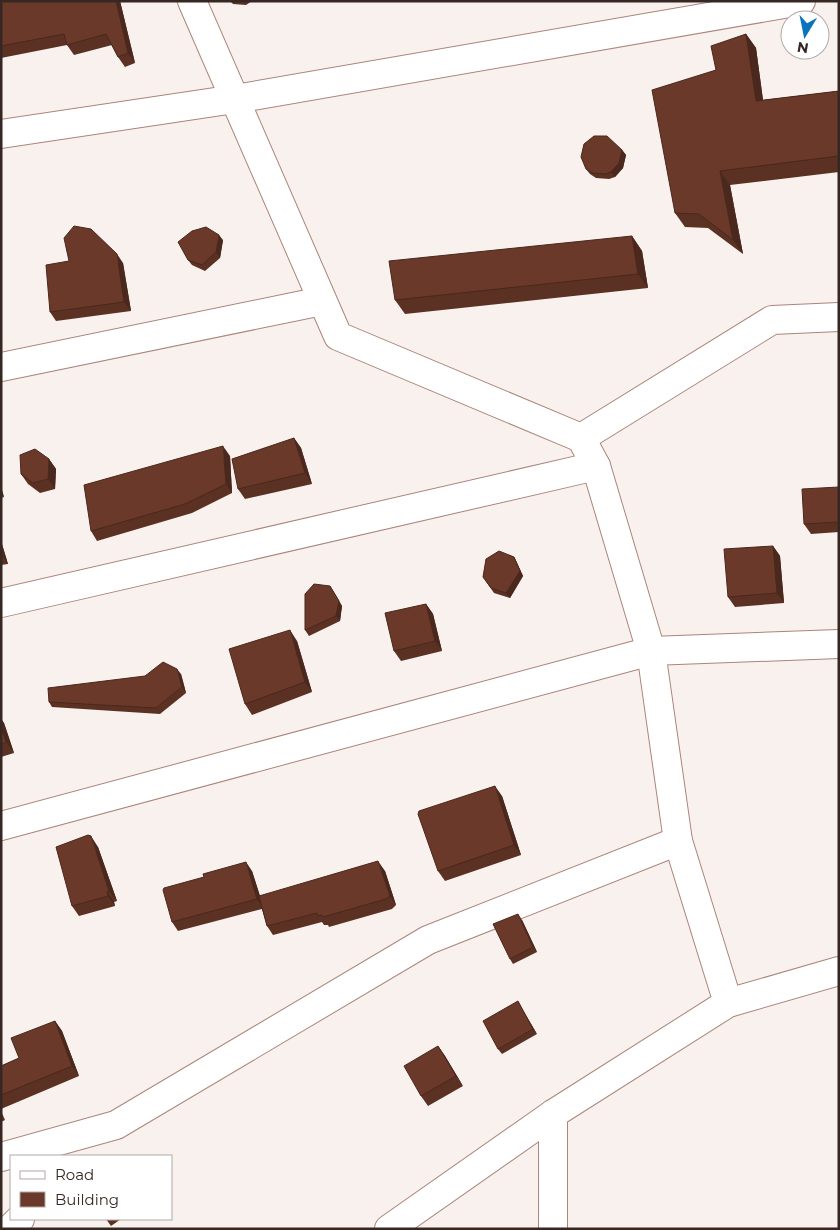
<svg xmlns="http://www.w3.org/2000/svg" width="840" height="1230" viewBox="0 0 840 1230" font-family="Montserrat,sans-serif">
	<style>
		.lines { fill: none; stroke-linecap: round; stroke-linejoin: round }
		.minor-casing { stroke: #ab8579; stroke-width: 30 }
		.minor { stroke: #fff; stroke-width: 28 }
		.wall { fill: #5b3123 }
		.shaded-wall { fill: #4a281d }
		.building { fill: #6a3929; stroke: #4a281d }
	</style>
	<rect width="100%" height="100%" fill="#f9f1ee"/>
	<g class="lines">
		<defs>
			<g id="minor">
				<path d="M192,1L338,336L581,438L596,466L651,651L678,841L728,1003"/>
				<path d="M1,134L235,99L801,1"/>
				<path d="M1,367L322,301"/>
				<path d="M581,438L772,320L839,317"/>
				<path d="M1,603L596,466"/>
				<path d="M1,826L651,651L839,644"/>
				<path d="M1,1157L116,1125L428,940L678,841"/>
				<path d="M10,1229L20,1219"/>
				<path d="M389,1229L553,1114L728,1003L839,971"/>
				<path d="M553,1229V1114"/>
			</g>
		</defs>
		<!-- minor casing -->
		<use href="#minor" class="minor-casing"/>
		<!-- minor -->
		<use href="#minor" class="minor"/>
	</g>
	<!-- wall -->
	<g class="wall">
		<path d="M1,1H120L135,63L125,67L118,57L112,45L74,55L67,45L1,58Z"/>
		<path d="M230,1H252L246,5L233,4Z"/>
		<path d="M746,34L756,48L763,100L839,91V172L730,185L743,254L708,228L685,227L675,213L716,70Z"/>
		<path d="M622,150L626,155L623,168L615,177L609,179L596,178L590,174L586,169Z"/>
		<path d="M632,236L642,251L648,288L405,314L395,300Z"/>
		<path d="M223,240L220,258L205,271L192,265L188,260Z"/>
		<path d="M69,261L123,263L131,311L56,321L50,312Z"/>
		<path d="M294,438L301,448L312,484L245,499L238,489Z"/>
		<path d="M230,456L232,493L192,513L97,541L91,531Z"/>
		<path d="M49,459L56,469L55,489L40,493L28,484L21,474Z"/>
		<path d="M1,487L4,497L1,498Z"/>
		<path d="M839,487V532L811,534L804,524Z"/>
		<path d="M1,541L8,564L1,565Z"/>
		<path d="M773,546L780,556L784,603L735,607L728,597Z"/>
		<path d="M514,557L517,563L523,576L510,598L494,593L483,577Z"/>
		<path d="M330,586L342,606L340,621L309,636L305,630Z"/>
		<path d="M426,604L433,614L442,651L401,661L394,651Z"/>
		<path d="M297,641L312,692L252,715L245,704Z"/>
		<path d="M181,674L186,693L160,714L52,707L49,702Z"/>
		<path d="M1,719L4,723L14,753L1,757Z"/>
		<path d="M502,796L521,855L445,881L438,871Z"/>
		<path d="M98,847L117,901L114,902L115,906L79,916L72,906Z"/>
		<path d="M252,871L260,896L385,871L396,905L392,909L329,927L328,925H324L322,922L273,935L267,926L262,909L178,931L172,922Z"/>
		<path d="M522,920L537,952L513,964L510,959Z"/>
		<path d="M521,1007L537,1034L502,1054L498,1049Z"/>
		<path d="M55,1021L62,1031L79,1076L1,1109V1066L19,1058Z"/>
		<path d="M438,1046L445,1056L463,1086L428,1106L421,1096Z"/>
		<path d="M1,1111L5,1120L1,1122Z"/>
		<path d="M106,1219H121L111,1226Z"/>
	</g>
	<!-- shaded-wall -->
	<g class="shaded-wall">
		<path d="M116,1H120L135,63L128,53Z"/>
		<path d="M746,34L756,48L765,115L756,101Z"/>
		<path d="M622,150L626,155L623,168L615,177L611,172Z"/>
		<path d="M720,171L730,185L743,254L733,240Z"/>
		<path d="M219,235L223,240L220,258L216,252Z"/>
		<path d="M632,236L642,251L648,288L638,274Z"/>
		<path d="M117,254L123,263L131,311L124,302Z"/>
		<path d="M294,438L301,448L312,484L305,473Z"/>
		<path d="M223,446L230,456L232,493L226,484Z"/>
		<path d="M49,459L56,469L55,489L48,479Z"/>
		<path d="M1,487L4,497L1,493Z"/>
		<path d="M1,541L8,564L1,555Z"/>
		<path d="M773,546L780,556L784,603L777,593Z"/>
		<path d="M514,557L517,563L523,576L510,598L506,593Z"/>
		<path d="M330,586L342,606L340,621L336,616Z"/>
		<path d="M426,604L433,614L442,651L435,641Z"/>
		<path d="M290,630L297,641L312,692L305,682Z"/>
		<path d="M177,669L181,674L186,693L182,687Z"/>
		<path d="M1,719L4,723L14,753L6,742L1,726Z"/>
		<path d="M495,786L502,796L521,855L514,845Z"/>
		<path d="M91,836L98,847L117,901L109,891Z"/>
		<path d="M378,861L385,871L396,905L390,896Z"/>
		<path d="M246,862L252,871L264,909L257,899Z"/>
		<path d="M107,892L114,902L115,906L108,896Z"/>
		<path d="M518,914L522,920L537,952L533,947Z"/>
		<path d="M518,1001L521,1007L537,1034L533,1029Z"/>
		<path d="M55,1021L62,1031L79,1076L72,1066Z"/>
		<path d="M438,1046L445,1056L463,1086L456,1076Z"/>
	</g>
	<!-- building -->
	<g class="building">
		<path d="M1,1H116L128,53L118,57L106,34L67,45L64,34L1,46Z"/>
		<path d="M746,34L756,101L839,91V156L720,171L733,240L699,214L675,213L652,90L716,70L711,46Z"/>
		<path d="M594,136H607L622,150L619,163L611,172L605,174L592,173L586,169L581,157L584,144Z"/>
		<path d="M74,226L91,229L117,254L124,302L50,312L46,265L69,261L64,238Z"/>
		<path d="M206,227L219,235L216,252L202,265L188,260L178,242L192,231Z"/>
		<path d="M632,236L638,274L395,300L389,261Z"/>
		<path d="M294,438L305,473L238,489L232,459Z"/>
		<path d="M223,446L226,484L185,504L91,531L84,485Z"/>
		<path d="M35,449L49,459L48,479L33,483L21,474L20,455Z"/>
		<path d="M839,487V522L804,524L802,489Z"/>
		<path d="M773,546L777,593L728,597L724,549Z"/>
		<path d="M499,551L514,557L520,571L506,593L491,588L483,577L486,559Z"/>
		<path d="M314,584L330,586L339,601L336,616L305,630V594Z"/>
		<path d="M426,604L435,641L394,651L385,613Z"/>
		<path d="M290,630L305,682L245,704L229,649Z"/>
		<path d="M163,662L177,669L182,687L156,708L49,702L48,688L145,676Z"/>
		<path d="M1,726L6,742L1,744Z"/>
		<path d="M495,786L514,845L438,871L418,814L419,811Z"/>
		<path d="M88,835L91,836L109,891L107,892L108,896L72,906L56,847Z"/>
		<path d="M378,861L390,896L386,899L323,917L322,915L317,916V913L267,926L259,896Z"/>
		<path d="M246,862L257,899L172,922L163,890L164,888L204,877L203,874Z"/>
		<path d="M518,914L533,947L510,959L493,924Z"/>
		<path d="M518,1001L533,1029L498,1049L483,1021Z"/>
		<path d="M55,1021L72,1066L1,1095V1066L19,1058L11,1038Z"/>
		<path d="M438,1046L456,1076L421,1096L404,1066Z"/>
	</g>
	<!-- border -->
	<rect width="840" height="1230" fill="none" stroke="#362722" stroke-width="5"/>
	<!-- legend -->
	<rect x="10" y="1155" width="162" height="65" fill="#ffffff" stroke="#afa9a7"/>
	<rect x="20" y="1171" width="25" height="8" fill="#ffffff" stroke="#afa9a7"/>
	<text x="55" y="1180" font-size="15" fill="#362722">Road</text>
	<rect x="20" y="1192" width="25" height="15" fill="#6a3929" stroke="#afa9a7"/>
	<text x="55" y="1205" font-size="15" fill="#362722">Building</text>
	<!-- north arrow -->
	<g transform="translate(805 35) rotate(190)"><circle r="24" fill="#ffffff" stroke="#afa9a7"/>
	<path d="M0-4L9 19L0 12L-9 19Z" fill="#0a73be"/>
	<text y="-8" font-size="14" font-weight="bold" text-anchor="middle" fill="#362722">N</text>
	</g>
</svg>
